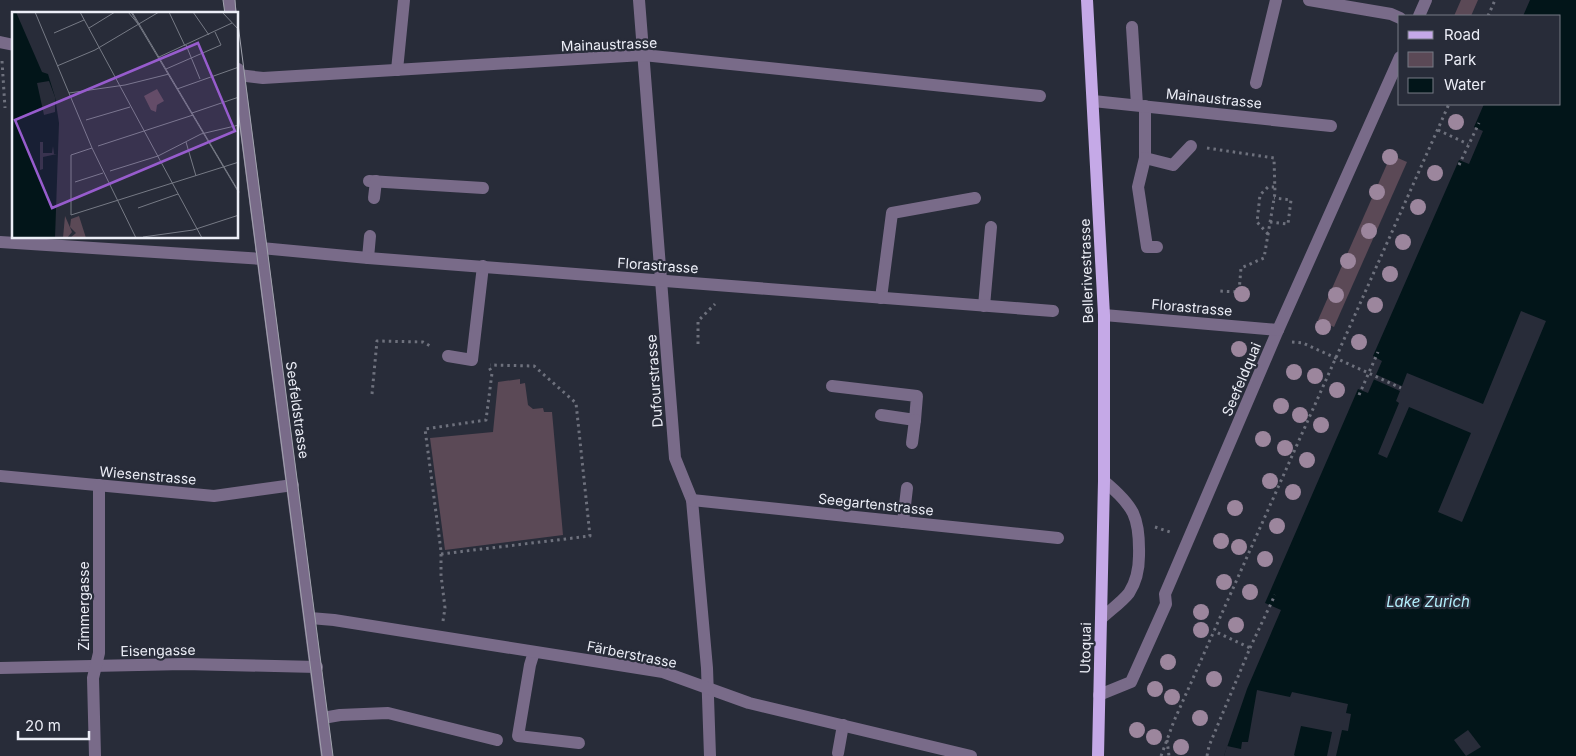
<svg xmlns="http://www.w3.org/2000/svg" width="1576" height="756" viewBox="0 0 1576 756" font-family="Inter,sans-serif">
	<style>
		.green { fill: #5b4956 }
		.water { fill: #021519 }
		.pier { fill: #282c39 }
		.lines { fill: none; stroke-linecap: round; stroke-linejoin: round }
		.path { stroke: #6e717d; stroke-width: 3; stroke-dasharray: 2.5 4; stroke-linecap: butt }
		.lane { stroke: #796b89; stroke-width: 12 }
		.street { stroke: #796b89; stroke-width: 12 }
		.primary { stroke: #c5a9e7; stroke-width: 12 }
		.tram { stroke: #a1a3ae; stroke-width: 1 }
		.tree { fill: #9c869d }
		.labels { text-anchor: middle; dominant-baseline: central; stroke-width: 4.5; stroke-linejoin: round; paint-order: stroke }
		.street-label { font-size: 14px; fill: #eceef7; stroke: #282c39 }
		.water-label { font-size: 15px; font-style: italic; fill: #b3effc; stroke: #282c39 }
		.inset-road { fill: none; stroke: #767a85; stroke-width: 1 }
		.view { fill: #975ccd; fill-opacity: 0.15; stroke: #975ccd; stroke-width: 2.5 }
		.inset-edge { fill: none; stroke: #eceef7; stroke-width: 2.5 }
	</style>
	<rect width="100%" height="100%" fill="#282c39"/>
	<!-- green -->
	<g class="green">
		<path d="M1461,0H1478L1471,16H1454Z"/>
		<path d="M1391,155L1407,162L1334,327L1318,320Z"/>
		<path d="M520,379V384L525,383L528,405L533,409L543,408L544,412H552L563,535L445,550L430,438L493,432L498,382Z"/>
	</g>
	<!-- water -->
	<path class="water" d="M1530,0H1576V756H1224L1247,689L1281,610L1265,603L1358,389L1368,393L1382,361L1373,356L1459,160L1469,164L1483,131L1474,127L1484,104H1560V16H1523Z"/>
	<!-- pier -->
	<g class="pier">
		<path d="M1521,311L1546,321L1462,522L1438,512L1471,433L1409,407L1387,458L1378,454L1399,403L1396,401L1400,391L1373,379L1375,374L1402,386L1407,373L1483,404Z"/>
		<path d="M1257,690L1290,697L1292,692L1348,704L1346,713L1351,714L1348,731L1342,730L1336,756H1327L1332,732L1301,726L1294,755L1295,756H1224L1227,746L1241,749L1242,742H1248Z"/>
		<path d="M1468,730L1481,747L1466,756L1454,740Z"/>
	</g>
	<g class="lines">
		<!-- path -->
		<g class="path">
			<path d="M1488,16L1495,0"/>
			<path d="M2,61L5,108"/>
			<path d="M1438,130L1468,144"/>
			<path d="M1207,148L1274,158L1275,193L1264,258L1241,268L1239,292L1219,291"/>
			<path d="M1459,165L1479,123"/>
			<path d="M1270,222L1288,224L1291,200L1274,198"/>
			<path d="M1268,234L1257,222L1260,195L1268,187H1274"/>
			<path d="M1292,342L1303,343L1401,388"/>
			<path d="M698,344V321L715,304"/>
			<path d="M372,394L377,341L423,342L432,347"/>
			<path d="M1359,395L1378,352"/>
			<path d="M1155,527L1173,533"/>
			<path d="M441,554L590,536L576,403L534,366L490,365"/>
			<path d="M443,621L445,608L441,575V551L425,429L486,420L492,373L489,367"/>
			<path d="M1250,648L1275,595"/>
			<path d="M1167,740L1169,756"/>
			<path d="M1161,756L1174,721L1214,631L1449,104"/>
			<path d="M1207,756L1209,746L1250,648L1214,631"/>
		</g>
		<!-- lane -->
		<g class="lane">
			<path d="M1309,0L1391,14L1400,18"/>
			<path d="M1132,27L1137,105"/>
			<path d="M1256,83L1276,0"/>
			<path d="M1145,106V158L1138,187L1147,247H1157"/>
			<path d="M1145,158L1173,165L1191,146"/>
			<path d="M369,181L483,188"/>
			<path d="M374,198L376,181"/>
			<path d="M368,258L370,236"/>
			<path d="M881,298L892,213L975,198"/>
			<path d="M984,306L991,227"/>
			<path d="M448,356L472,360L483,266"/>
			<path d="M832,386L917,396L915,420L881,415"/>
			<path d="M912,443L915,420"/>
			<path d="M903,522L907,488"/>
			<path d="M1101,619C1109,611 1122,602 1129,593C1136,582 1139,569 1139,556C1140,517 1134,506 1104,481"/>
			<path d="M534,652L530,665L518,736L579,743"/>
			<path d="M1099,695L1131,682L1166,604L1165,594L1278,330"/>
			<path d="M323,718L340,715L388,713L497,740"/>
			<path d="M838,753L843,725"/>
		</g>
		<!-- street -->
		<g class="street">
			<path d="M229,0L231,14"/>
			<path d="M639,0L675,458L692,500L707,668L710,756"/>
			<path d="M1419,16L1426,0"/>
			<path d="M0,42L14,45"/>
			<path d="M238,69L327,756"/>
			<path d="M397,70L404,0"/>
			<path d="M238,75L263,78L643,55L1040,96"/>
			<path d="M1093,101L1331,126"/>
			<path d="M0,242L262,259"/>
			<path d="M261,248L368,258L1053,311"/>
			<path d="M1104,315L1278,330L1400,57"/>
			<path d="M0,476L214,496L293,485"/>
			<path d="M692,500L1058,538"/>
			<path d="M310,618L334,620L663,672L749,703L971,756"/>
			<path d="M0,668L184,664L317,667"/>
			<path d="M95,756L93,678L99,653V485"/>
		</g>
		<!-- primary -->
		<path class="primary" d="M1087,0L1104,315V481L1098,756"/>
		<!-- tram -->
		<g class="tram">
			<path d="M223,0L225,14"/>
			<path d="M235,0L236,14"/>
			<path d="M238,24L333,756"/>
			<path d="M238,110L322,756"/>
		</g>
	</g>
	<!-- trees -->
	<g class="tree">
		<circle cx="1456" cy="122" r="8"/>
		<circle cx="1390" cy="157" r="8"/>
		<circle cx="1435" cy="173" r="8"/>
		<circle cx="1377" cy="192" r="8"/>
		<circle cx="1418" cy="207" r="8"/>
		<circle cx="1369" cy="231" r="8"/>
		<circle cx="1403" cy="242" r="8"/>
		<circle cx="1348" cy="261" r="8"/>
		<circle cx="1390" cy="274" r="8"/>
		<circle cx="1242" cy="294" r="8"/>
		<circle cx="1336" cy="295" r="8"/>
		<circle cx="1375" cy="305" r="8"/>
		<circle cx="1323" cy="327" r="8"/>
		<circle cx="1359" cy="342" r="8"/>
		<circle cx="1239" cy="349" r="8"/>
		<circle cx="1294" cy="372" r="8"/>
		<circle cx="1315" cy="376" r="8"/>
		<circle cx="1337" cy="390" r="8"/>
		<circle cx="1281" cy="406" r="8"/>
		<circle cx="1300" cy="415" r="8"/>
		<circle cx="1321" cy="425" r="8"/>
		<circle cx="1263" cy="439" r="8"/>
		<circle cx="1285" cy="448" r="8"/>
		<circle cx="1307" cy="460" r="8"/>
		<circle cx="1270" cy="481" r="8"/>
		<circle cx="1293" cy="492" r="8"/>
		<circle cx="1235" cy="508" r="8"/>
		<circle cx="1277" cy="526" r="8"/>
		<circle cx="1221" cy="541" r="8"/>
		<circle cx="1239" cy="547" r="8"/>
		<circle cx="1265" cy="559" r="8"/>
		<circle cx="1224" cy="582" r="8"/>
		<circle cx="1250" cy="592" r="8"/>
		<circle cx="1201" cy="612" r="8"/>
		<circle cx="1236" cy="625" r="8"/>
		<circle cx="1201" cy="630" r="8"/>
		<circle cx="1168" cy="662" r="8"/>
		<circle cx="1214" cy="679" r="8"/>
		<circle cx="1155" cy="689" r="8"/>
		<circle cx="1172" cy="697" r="8"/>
		<circle cx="1200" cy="718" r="8"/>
		<circle cx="1137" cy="730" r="8"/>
		<circle cx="1154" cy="737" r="8"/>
		<circle cx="1181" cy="747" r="8"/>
	</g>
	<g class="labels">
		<!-- street labels -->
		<g class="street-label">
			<text transform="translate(609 44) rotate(-2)">Mainaustrasse</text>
			<text transform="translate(1214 98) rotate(6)">Mainaustrasse</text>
			<text transform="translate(658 265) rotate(4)">Florastrasse</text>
			<text transform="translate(1086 271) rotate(-92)">Bellerivestrasse</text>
			<text transform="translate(1192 307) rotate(5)">Florastrasse</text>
			<text transform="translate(1241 379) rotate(-67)">Seefeldquai</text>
			<text transform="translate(654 381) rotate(-94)">Dufourstrasse</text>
			<text transform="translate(298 410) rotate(82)">Seefeldstrasse</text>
			<text transform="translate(148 475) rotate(5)">Wiesenstrasse</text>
			<text transform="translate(876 504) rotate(6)">Seegartenstrasse</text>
			<text transform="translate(83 606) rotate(-90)">Zimmergasse</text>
			<text transform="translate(1085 648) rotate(-89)">Utoquai</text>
			<text transform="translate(158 650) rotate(-1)">Eisengasse</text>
			<text transform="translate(632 654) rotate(11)">Färberstrasse</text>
		</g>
		<!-- water labels -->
		<g class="water-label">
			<text x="1428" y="601">Lake Zurich</text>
		</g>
	</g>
	<!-- overview -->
	<g transform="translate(12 12)">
		<rect width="226" height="226" fill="#282c39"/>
		<path d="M145,77L152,89L145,93L144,100L139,98L132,84ZM53,204L60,220L55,226H51ZM67,204L74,226H58L64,221L58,215L59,207Z" fill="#5b4956"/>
		<path d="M0,0H4L30,60L36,62L43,85L47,111L43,226H0Z" fill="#021519"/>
		<path d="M37,69L43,85V100L32,103L25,71ZM28,130H31V141H40L41,134L42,142H45L31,145V157L28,158Z" fill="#282c39"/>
		<path class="inset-road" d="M23,0L80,136L124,226M68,0L190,226M116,0L127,13M119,0L227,181M120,0L227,180M157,0L173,34M181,0L197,23M210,0L227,18M77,16L103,0M42,21L72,8M174,33L188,67M147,45L220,11M45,54L83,38L147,0M154,57L209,33L203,20M165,77L227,55M57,81L113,73L157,62M180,101L227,85M74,108L118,95M174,130L184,164M86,134L181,103M80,136L59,143V203L227,150M98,159L146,144L189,122L227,113M63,170L91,161M126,196L166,182M131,225L181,218L227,203"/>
		<path class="view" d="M186,31L223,119L40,196L3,108Z"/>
		<rect width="226" height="226" class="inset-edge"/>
	</g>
	<!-- legend -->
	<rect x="1398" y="15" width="162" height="90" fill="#282c39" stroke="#767a85"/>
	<rect x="1408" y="31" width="25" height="8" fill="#c5a9e7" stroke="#767a85"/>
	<text x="1444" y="40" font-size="15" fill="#eceef7">Road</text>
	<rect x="1408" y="52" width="25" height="15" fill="#5b4956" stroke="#767a85"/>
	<text x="1444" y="65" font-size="15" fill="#eceef7">Park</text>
	<rect x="1408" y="78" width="25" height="15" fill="#021519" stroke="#767a85"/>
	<text x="1444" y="90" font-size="15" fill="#eceef7">Water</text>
	<!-- scale -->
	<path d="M18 731v8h71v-8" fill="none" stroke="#eceef7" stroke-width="2.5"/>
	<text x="25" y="731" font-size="15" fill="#eceef7" stroke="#282c39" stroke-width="4" paint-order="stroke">20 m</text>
</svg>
